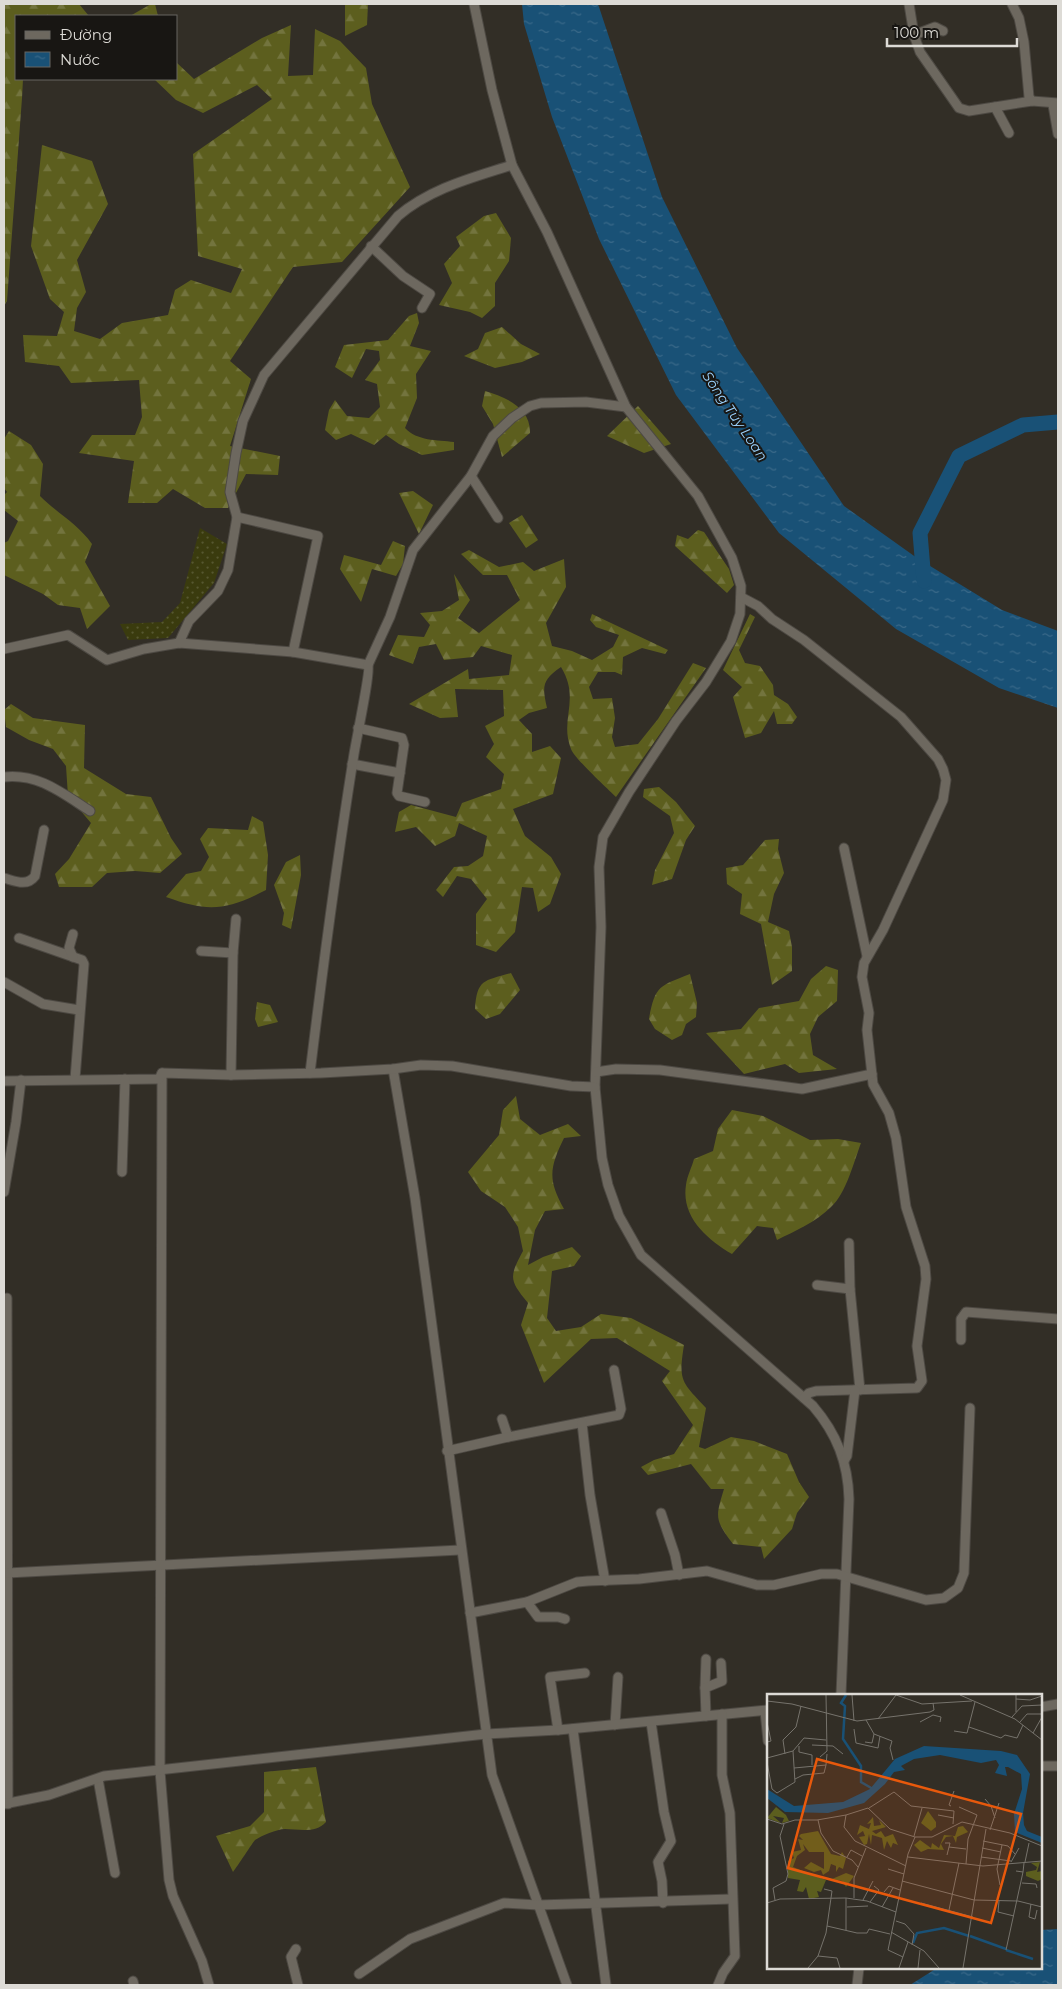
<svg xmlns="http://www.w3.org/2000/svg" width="1062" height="1989" viewBox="0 0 1062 1989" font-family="Montserrat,sans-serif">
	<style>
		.grass { fill: url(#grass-dots) }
		.forest { fill: url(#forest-firs) }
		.water { fill: url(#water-ripples) }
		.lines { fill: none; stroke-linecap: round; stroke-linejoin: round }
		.river { stroke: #195176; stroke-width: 15 }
		.minor-casing { stroke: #4d4943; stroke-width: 11 }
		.minor { stroke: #6d685f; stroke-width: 9 }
		.labels { text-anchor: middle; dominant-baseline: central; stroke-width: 4; stroke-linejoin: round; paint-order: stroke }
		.water-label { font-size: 14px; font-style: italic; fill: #9ad1fb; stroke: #181613 }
		.inset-river { fill: none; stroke: #195176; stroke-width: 2.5 }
		.inset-road { fill: none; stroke: #76736c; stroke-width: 1 }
		.view { fill: #e8590c; fill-opacity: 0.15; stroke: #e8590c; stroke-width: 2.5 }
		.inset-edge { fill: none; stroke: #dddbd6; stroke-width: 2.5 }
	</style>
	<defs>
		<pattern id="grass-dots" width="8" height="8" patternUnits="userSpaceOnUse" patternTransform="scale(1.25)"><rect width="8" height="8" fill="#3a3b0e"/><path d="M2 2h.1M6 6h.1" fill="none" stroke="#565730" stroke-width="1.8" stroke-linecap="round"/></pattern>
		<pattern id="forest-firs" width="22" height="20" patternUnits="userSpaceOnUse" patternTransform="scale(1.25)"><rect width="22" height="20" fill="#5c5e1e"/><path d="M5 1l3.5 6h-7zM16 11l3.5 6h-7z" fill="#73743e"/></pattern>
		<pattern id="water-ripples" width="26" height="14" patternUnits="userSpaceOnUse" patternTransform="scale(1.25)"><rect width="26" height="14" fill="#195176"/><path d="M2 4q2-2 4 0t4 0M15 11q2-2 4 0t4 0" fill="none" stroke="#3a6989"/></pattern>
	</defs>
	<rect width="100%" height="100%" fill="#322e26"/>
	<!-- grass -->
	<path class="grass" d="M200,528L227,544L214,583L168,638L128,640L120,624L162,622L180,603Z"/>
	<!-- forest -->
	<g class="forest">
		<path d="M4,4H79L89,16H16V79H23L22,98L7,301L4,306Z"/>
		<path d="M151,4H155L158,16H130Z"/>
		<path d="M345,4H368L367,25L345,36Z"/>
		<path d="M291,25L288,76L313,75L315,29L340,41L366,68L372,104L410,187L342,262L293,267L230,361L251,379L230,446L280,456L278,475L246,474L228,508H205L173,489L157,503H128L134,461L79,453L92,435H135L142,417L139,380L71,383L59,366L25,362L23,335L57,336L64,312L50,299L31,246L42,145L92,161L108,204L77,260L86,292L77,308L74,331L100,339L122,323L168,315L175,290L191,280L231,293L242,269L198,256L193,154L272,99L257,85L203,113L176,100L154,79H176V62L194,79L262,38Z"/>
		<path d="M496,213L511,238L509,261L495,283V306L482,318L470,312L439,305L452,283L444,264L460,246L456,237L484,216Z"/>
		<path d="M417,313L419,323L410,346L431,351L416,374L417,398L405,428C417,441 437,440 454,442V450L422,455L399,444L386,435L374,445L351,434L336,440L325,430L329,410L335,400L347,416L369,418L380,407L377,384L365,380L380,360L379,351L366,349L352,378L335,367L344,345L388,340L409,316Z"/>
		<path d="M502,327L521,344L540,354L522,362L495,368L464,356L478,349L485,333Z"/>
		<path d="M485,391C506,397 531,408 530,433L502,457L493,424L482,406Z"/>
		<path d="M638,406L671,444L644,453L607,436Z"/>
		<path d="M9,431L31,445L43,464L40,496C57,513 78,524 92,544L85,562L110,606L87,629L80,608L58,605L43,594L4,575V543L8,541L18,521L4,510V495L7,492L4,488V439Z"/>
		<path d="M413,491L433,505L419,534L399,493Z"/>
		<path d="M522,515L538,540L526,548L509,523Z"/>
		<path d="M698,530L704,532L729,569L734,585L727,593L675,546L677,535L688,539Z"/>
		<path d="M393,541L405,546L403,564L396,576L372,569L361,602L340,569L344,555L381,565Z"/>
		<path d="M469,550L499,567L523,562L534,571L564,559L566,587L546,623L552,646L572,651L592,660L613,647L619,635L596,627L590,620L592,614L668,650L665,654L642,648L623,657L622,675L615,672H598L589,687L593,699L612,698L615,718L612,737L615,747L638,744L658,719L693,663L706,668L616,797C607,788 574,758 571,749C559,719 581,700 561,667C542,680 542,686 547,708L529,713L519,720L532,734V752L550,746L561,758L553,794L513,809L525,836L551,857L561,874L550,904L538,912L533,888L522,887L515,932L496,952L476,945V914L487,899L471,879L457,876L443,897L436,890L454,867L468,866L483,856L487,836L459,823L455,836L435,846L416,827L395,832L399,812L411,805L456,817L462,803L501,789L504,774L486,757L494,744L485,726L504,716L503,690L455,689L458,717L440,718L409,704L468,669L469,679L509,675L512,655L481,646L473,657L444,660L436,644L419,647L413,664L389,655L398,635L424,637L430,625L420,613L442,611L459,600L454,574L470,600L458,618L479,633L520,600L507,575H483L461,554Z"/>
		<path d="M750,614L755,617L739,650L745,663L760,666L773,685L774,695L788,704L797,717L792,724H777L774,711L761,733L745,738L733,697L742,687L723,670Z"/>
		<path d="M11,704L33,718L85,725L84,768L126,794L151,797L171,838L182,854L160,873L135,871L107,873L92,887H59L55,874L69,859L91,823L68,796L66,766L53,749L29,740L6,727L4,710Z"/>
		<path d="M659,787L676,802L695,826L686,840L672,879L652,885L655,870L674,833L670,816L643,797L644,789Z"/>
		<path d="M252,816L263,822L268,855L266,890C225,911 208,912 166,897L186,874L201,871L209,857L200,839L208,828L248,830Z"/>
		<path d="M779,839L778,849L784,873L774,894L768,922L789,931L792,947V971L772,985L761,924L740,914L742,894L727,884L726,868L743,865L765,840Z"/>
		<path d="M300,855L301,875L291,929L282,925L284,913L274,885L286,862Z"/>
		<path d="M826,966L838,970L837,1001L818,1017L810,1034L813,1055L837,1069L799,1073L785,1064L744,1074L706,1033L741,1029L759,1008L799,1001L811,979Z"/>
		<path d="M511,973L520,990L500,1014L486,1019L475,1009C477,979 484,981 511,973Z"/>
		<path d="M690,974L697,1003L696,1017L686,1024L682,1035L672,1040L655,1029L649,1019C655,985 660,986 690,974Z"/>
		<path d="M257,1002L270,1005L278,1022L258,1027L255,1019Z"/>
		<path d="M516,1096L520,1119L540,1135L568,1124L581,1136L564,1138C550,1167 547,1179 564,1209L545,1211L535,1230L528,1265L543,1257L572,1247L581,1256L574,1266L552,1271L547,1318L556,1331L581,1327L601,1314L631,1318L684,1345C678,1382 682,1382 706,1408L699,1447L705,1449L731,1437L754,1441L787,1454L799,1482L809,1497L797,1513L792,1529L764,1559L761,1547L733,1544C715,1520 715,1518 724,1489H711L691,1464L648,1475L641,1467L654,1460L674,1454L693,1425L662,1381L670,1371L617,1338L591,1339L544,1383L521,1325L528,1303C509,1280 509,1277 523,1251L518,1227L505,1207L481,1191L468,1172L499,1135L503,1110Z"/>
		<path d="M732,1110L763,1116L810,1140L838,1139L861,1143C854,1161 846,1194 831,1207C816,1222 795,1231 777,1240L773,1228L757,1226L732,1254C707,1239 681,1217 686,1185C687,1176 692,1167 694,1159L713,1151L718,1129Z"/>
		<path d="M316,1767L326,1822C315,1834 299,1829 285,1829C277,1829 261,1836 255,1840C253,1842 237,1867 233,1872L216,1836L250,1826L264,1812V1772Z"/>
	</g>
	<!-- water -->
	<g class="water">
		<path d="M522,4H598L662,197L737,348L844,506L917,558L1002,610L1058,631V708L999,688L896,629L779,533L676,395L599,239L552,117L524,24Z"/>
		<path d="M1058,1929V1985H910L937,1968H1041V1930Z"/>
	</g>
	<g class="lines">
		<!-- river -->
		<path class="river" d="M924,581L920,533L959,456L1023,425L1058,422"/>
		<defs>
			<g id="minor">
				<path d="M474,4L492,90L512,165L547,232L626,407L698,496L732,558L741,586L740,614L731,641L706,682L676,721L629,792L603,837L599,867L601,927L595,1087L602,1158L608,1185L619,1216L641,1255L813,1406C837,1434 848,1463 849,1499L841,1695"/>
				<path d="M909,4L914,35L920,52L959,108L969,111L1032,101"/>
				<path d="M1012,4L1019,18L1024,42L1029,97L1032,101L1058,103"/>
				<path d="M914,35L935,27L943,31"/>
				<path d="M1053,105L1058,134"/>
				<path d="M995,107L1009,133"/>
				<path d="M371,246L403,276L430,294L422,308"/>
				<path d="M471,476L498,518"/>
				<path d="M237,517L318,536L293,652"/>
				<path d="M741,597L758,606L772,619L804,640L901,717L938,759L943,769L946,780L943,800L883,930L864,963L862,977L869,1013L867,1030L873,1084L889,1113L896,1138L906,1207L925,1266L926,1279L917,1346L922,1381L917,1388L816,1391L809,1393L804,1398"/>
				<path d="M179,643L189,621L218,591L228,570L237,517L230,492L236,453L243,421L264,375L398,216C431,188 472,178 512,165"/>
				<path d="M4,649L68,635L107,660L144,649L179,643L293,652L368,665"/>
				<path d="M358,728L402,738L404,745L397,793L399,796L425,802"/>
				<path d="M352,764L400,773"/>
				<path d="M4,777C38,773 62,793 90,811"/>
				<path d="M844,848L867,956"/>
				<path d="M4,878C15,881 27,887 35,876L44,830"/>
				<path d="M19,938L82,960L84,964L75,1079"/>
				<path d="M201,951L233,953"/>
				<path d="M73,957L69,948L73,934"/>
				<path d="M4,982L43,1004L79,1010"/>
				<path d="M393,1069L415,1198L492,1775L567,1985"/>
				<path d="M596,1072L616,1069L660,1070L802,1089L872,1074"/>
				<path d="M162,1073L160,1771L169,1880L173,1896L202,1961L209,1985"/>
				<path d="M310,1073C323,966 337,860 354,754C356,741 371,670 368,665L390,617L413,550L471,476L493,436L512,418L530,406L541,403L586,402L626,407"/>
				<path d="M231,1075L233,953L236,919"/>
				<path d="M4,1081L159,1079L162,1073L231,1075L321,1073L393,1069L421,1065L452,1066L571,1086L595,1087"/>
				<path d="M122,1172L125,1079"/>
				<path d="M4,1192L16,1122L21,1080"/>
				<path d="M849,1243L850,1289L860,1390"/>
				<path d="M817,1285L850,1289"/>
				<path d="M7,1298L8,1804"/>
				<path d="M961,1340V1319L966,1312L1058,1319"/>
				<path d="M502,1419L508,1437L619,1415L621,1409L614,1370"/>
				<path d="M582,1423L590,1495L605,1581"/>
				<path d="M447,1451L508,1437"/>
				<path d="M844,1461L847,1456L855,1390"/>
				<path d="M661,1513L675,1555L679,1575"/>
				<path d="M7,1573L460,1550"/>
				<path d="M527,1602L538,1617H558L565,1619"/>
				<path d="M470,1613L527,1602L577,1582L588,1581L639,1579L707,1571L757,1585H774L821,1574H837L926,1600L944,1598L958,1588L964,1573L970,1408"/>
				<path d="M705,1688L706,1659"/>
				<path d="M1041,1707L1058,1704"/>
				<path d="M765,1711L768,1741"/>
				<path d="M706,1716L705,1688L722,1681L721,1663"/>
				<path d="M651,1722L664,1812L671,1841L658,1862L662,1881L663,1903"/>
				<path d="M615,1725L618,1677"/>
				<path d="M573,1729L606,1985"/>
				<path d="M558,1730L550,1677L585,1673"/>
				<path d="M1041,1766H1058"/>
				<path d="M98,1779L115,1873"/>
				<path d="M4,1804L49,1795L104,1776L486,1734L558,1730L768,1710"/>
				<path d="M296,1949L291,1957L298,1985"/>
				<path d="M359,1974L410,1939L504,1903L538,1905L732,1899"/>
				<path d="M133,1981L134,1985"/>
				<path d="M718,1985L723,1973L735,1956L730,1813L722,1775V1714"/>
				<path d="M857,1985L859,1968"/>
			</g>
		</defs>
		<!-- minor casing -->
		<use href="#minor" class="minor-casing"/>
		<!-- minor -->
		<use href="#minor" class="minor"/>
	</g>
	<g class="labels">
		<!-- water labels -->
		<g class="water-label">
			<text transform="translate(735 416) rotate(56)">Sông Túy Loan</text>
		</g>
	</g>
	<!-- overview -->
	<g transform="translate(767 1694)">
		<rect width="275" height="275" fill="#322e26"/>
		<path d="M9,113L19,121L22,127L15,129L17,124L6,122L14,129L0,124ZM161,117L169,128V133L164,137L154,129ZM106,123L107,132L114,131L112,126L119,133L105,137L109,140L114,137L118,143L126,140L131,151L126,149L124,154L120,147L117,156L115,144L105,141L104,151L102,140L100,150L97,151L92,143L98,142L96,137L90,141L93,131L102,135L104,129L100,130ZM196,132L201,138L190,143L189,149L186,142L179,143L174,150L177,156L161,155L154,158L147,151L153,146L164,154L165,149L172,154L177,141L188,142L191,133ZM51,137L64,160L73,162L75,158L79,164L76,175L72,173L69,178V172L64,170L62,177L56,181L54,176L47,178L37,174L44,168L57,175V158H42L36,150L38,156L30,162L26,173L59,186L54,198L50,197L52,203L42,205L39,193L36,198L30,197L33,186L21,184V167L27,164L25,158L34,156L31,145L36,146L32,142L34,140ZM273,168L270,178L275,177V185L271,187L259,182V178L269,176L270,173L264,169ZM79,179L87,182L79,193L75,187L65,185Z" fill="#5c5e1e"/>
		<path d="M157,52L234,57L250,61L263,80L256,119L257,131L260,137L275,143V149L248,138L247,120L255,95L254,80L241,73H238L240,82L228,79L232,71L229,66L214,69L173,61L147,65L134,72L138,76L127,78L118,90L97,109L61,119L18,118L0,104V95L27,112L76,108L103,95L128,65Z" fill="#195176"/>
		<path class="inset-river" d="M79,1L74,9L78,12L76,45L94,72V88L106,95M203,242L239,255M146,249L150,239L177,234L202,242M239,256L266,265"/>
		<path class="inset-road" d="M85,1L87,27M193,1L248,25L275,46M249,5L263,6L275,2M0,7L25,10L90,27L163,18L167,16L166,9M249,18V1M245,23L255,12L275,11M111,25L129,1L155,10L205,7M0,28L4,47L0,48M153,28L166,21L174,23L173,28M253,28L260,20H275M202,33L234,44L238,41L250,44L256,31M87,35L89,49L111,54L113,42M187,37L200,39L208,8M266,39L275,23M107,40L125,47L123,54L126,66M98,48L105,49L107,40L99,26M45,51L66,52L76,60M32,52V58L45,61V71M18,60L16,46L29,33L34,12M53,63L60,57L59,1M0,64L26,57L37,44L59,46M0,68L5,95L10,99L28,88L26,57M27,74L59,71L60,60M28,85L36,81L57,79L59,71M218,105L224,112L228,124M184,112L182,111L187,97M192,113L210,121L201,145L199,170M102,114L127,98L144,112L187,117L186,130M79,121L77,133L88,147L139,172M171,121L187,124M0,125L15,130L28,126H50L79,121L101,114L123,135L148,143H165L195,128L243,139L275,152M51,126L54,139L66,157L85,166L91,173M223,136L232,109M147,142L155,114M216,147L241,152L248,160M178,149H183L180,161M182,153L199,155M215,154L234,158M80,163L84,156L95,162M141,163L216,172L275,167M214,163L244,167M244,168L252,154M258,168L262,149M121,175L137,180M249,177L256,178L257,169M135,187L207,206L251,207L275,213M255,189L269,190L270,194M233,191L230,175L235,151M117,198L122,192L133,196M87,204V184L99,154M8,206L6,194L19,187L21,180L13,142L17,130M96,206L106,187M232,207L231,218L247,222M103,208L112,196L107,192M0,209L13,205L79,204L100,207L129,218M154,209L206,223M264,210L262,223L268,225L270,216M80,213L101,212M115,213L126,194M182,216L192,169M129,227L138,230L147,240L145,251M60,232L90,239H100L102,235L123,240M79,236V204M124,238L157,257L172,274M239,256L256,178M51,262L70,264L73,274M136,263L121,256L141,160L148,143M41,274L51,262L59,239L65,197L57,195M132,274L141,248M151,274L153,256M196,274L219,135"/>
		<path class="view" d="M50,65L254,120L224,229L21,174Z"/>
		<rect width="275" height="275" class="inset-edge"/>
	</g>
	<!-- border -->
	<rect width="1062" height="1989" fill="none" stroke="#dddbd6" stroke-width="10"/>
	<!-- legend -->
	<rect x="15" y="15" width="162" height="65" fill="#181613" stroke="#676561"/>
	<rect x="25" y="31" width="25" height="8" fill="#6d685f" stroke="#676561"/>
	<text x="60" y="40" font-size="15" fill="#dddbd6">Đường</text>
	<rect x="25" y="52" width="25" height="15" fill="url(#water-ripples)" stroke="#676561"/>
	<text x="60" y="65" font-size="15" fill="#dddbd6">Nước</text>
	<!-- scale -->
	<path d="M887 38v8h130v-8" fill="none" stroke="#dddbd6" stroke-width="2.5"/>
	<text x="894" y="38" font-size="15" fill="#dddbd6" stroke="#181613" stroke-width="4" paint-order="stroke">100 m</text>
</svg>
